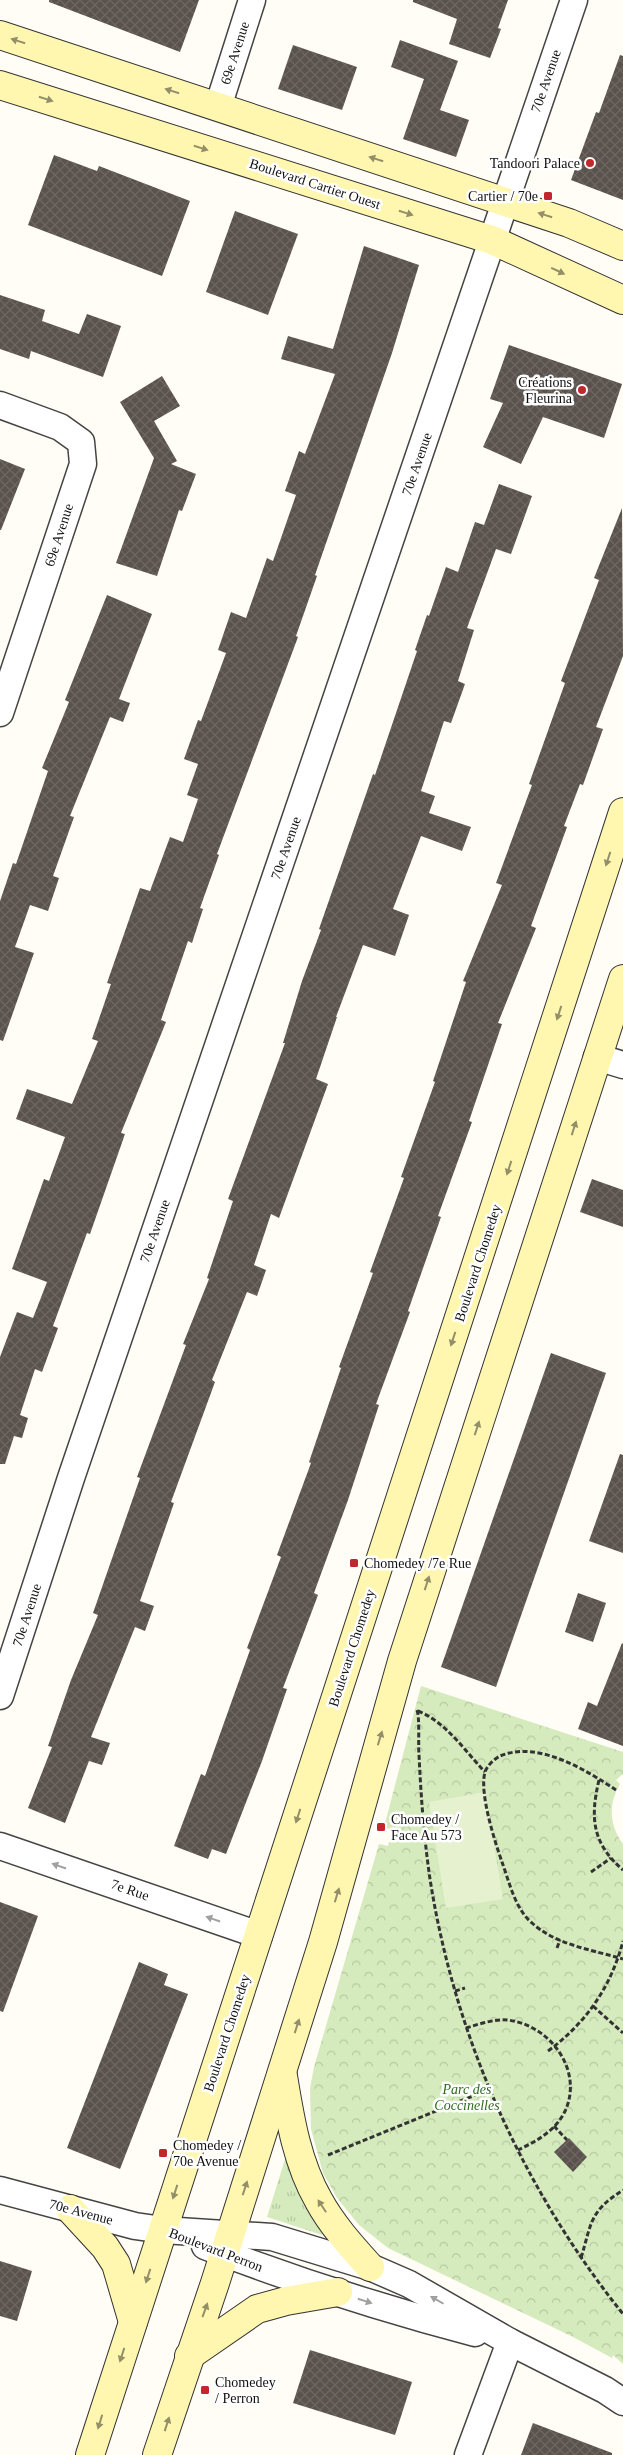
<svg xmlns="http://www.w3.org/2000/svg" width="623" height="2455" viewBox="0 0 623 2455" font-family="Georgia,serif">
	<style>
		.grass { fill: url(#grass-tufts) }
		.park { fill: url(#park-crowns) }
		.pitch { fill: #e6f2cf }
		.building { fill: url(#building-cross-hatch) }
		.lines { fill: none; stroke-linecap: round; stroke-linejoin: round }
		.street-casing { stroke: #444; stroke-width: 29 }
		.secondary-casing { stroke: #333; stroke-width: 30 }
		.path { stroke: #333; stroke-width: 3; stroke-dasharray: 5 2.5; stroke-linecap: butt }
		.street { stroke: #fff; stroke-width: 26 }
		.secondary { stroke: #fff6b0; stroke-width: 28 }
		.oneway { fill: #948f68 }
		.oneway2 { fill: #a0a0a0 }
		.poi-dot { fill: #c4262e; stroke: #fff; stroke-width: 2 }
		.labels { text-anchor: middle; dominant-baseline: central; stroke-width: 5; stroke-linejoin: round; paint-order: stroke }
		.street-label { font-size: 14px; fill: #111; stroke: #fff }
		.poi-label { font-size: 14px; fill: #111; stroke: #fff; text-anchor: start }
		.park-label { font-size: 14px; font-style: italic; fill: #2f6b1f; stroke: #fff }
	</style>
	<defs>
		<pattern id="grass-tufts" width="24" height="20" patternUnits="userSpaceOnUse" patternTransform="scale(1.25)"><rect width="24" height="20" fill="#d5ebbd"/><path d="M3 7l-1-3M5 7V3M7 7l1-3M15 17l-1-3M17 17v-4M19 17l1-3" fill="none" stroke="#b6c8a1"/></pattern>
		<pattern id="park-crowns" width="20" height="18" patternUnits="userSpaceOnUse" patternTransform="scale(1.25)"><rect width="20" height="18" fill="#d5ebbd"/><path d="M2 6a3 3 0 1 1 6 0M12 15a3 3 0 1 1 6 0" fill="none" stroke="#b6c8a1"/></pattern>
		<pattern id="building-cross-hatch" width="8" height="8" patternUnits="userSpaceOnUse" patternTransform="scale(1.25)"><rect width="8" height="8" fill="#5a524d"/><path d="M0 0l8 8M0 8l8-8" fill="none" stroke="#6d6662"/></pattern>
	</defs>
	<rect width="100%" height="100%" fill="#fffdf5"/>
	<!-- grass -->
	<path class="grass" d="M285,2159L289,2160L324,2230L322,2235L267,2217Z"/>
	<!-- park -->
	<path class="park" d="M421,1686L623,1752V1774L616,1780L620,1784C608,1804 609,1825 623,1844V2364L613,2355L612,2358L573,2337L388,2248L359,2225L337,2198L323,2173L311,2129L310,2088L314,2067L379,1844L388,1846L392,1830L384,1827Z"/>
	<!-- pitch -->
	<path class="pitch" d="M485,1792L503,1899L446,1908L429,1802Z"/>
	<!-- building -->
	<g class="building">
		<path d="M49,0H199L180,52L49,2Z"/>
		<path d="M413,0H508L498,28L501,29L490,58L449,44L457,19L413,2Z"/>
		<path d="M400,40L458,61L440,110L469,120L456,157L403,139L424,79L391,67Z"/>
		<path d="M293,45L357,67L342,110L278,89Z"/>
		<path d="M620,55L623,56V200L571,180L596,112L599,113Z"/>
		<path d="M54,155L97,171L99,166L190,201L162,276L28,225Z"/>
		<path d="M235,211L298,234L268,315L206,292Z"/>
		<path d="M364,246L419,265L392,353L315,575L317,576L296,636L298,637L217,854L219,855L200,908L203,909L192,943L188,941L161,1020L166,1022L121,1133L125,1134L90,1234L87,1233L53,1326L58,1328L42,1372L35,1369L20,1415L28,1418L22,1438L14,1436L5,1464H0V1357L17,1312L33,1318L47,1282L12,1269L44,1179L49,1181L65,1137L16,1119L27,1089L72,1104L98,1041L92,1039L111,984L107,983L140,888L150,891L170,837L183,842L198,799L187,795L198,764L184,759L198,720L201,721L226,653L218,650L231,612L246,618L267,558L273,561L296,495L285,491L299,451L305,454L335,374L281,359L288,336L333,349Z"/>
		<path d="M0,295L45,310L42,321L79,334L87,314L121,326L103,377L31,351L29,359L0,349Z"/>
		<path d="M509,345L622,384L604,438L543,417L521,464L483,447L503,403L490,399Z"/>
		<path d="M162,376L180,406L154,421L177,461L171,464L196,474L182,511L179,510L157,576L116,563L154,458L120,402Z"/>
		<path d="M0,459L25,469L1,530H0Z"/>
		<path d="M499,484L532,496L511,554L496,549L467,628L474,630L458,681L465,684L451,723L444,721L421,791L435,796L429,813L471,827L462,851L421,836L393,909L409,915L395,956L363,945L336,1017H337L316,1079L328,1084L279,1218L271,1214L254,1265L266,1270L257,1296L247,1292L212,1380L215,1382L171,1502L174,1503L140,1601L154,1606L145,1631L135,1627L91,1737L110,1743L102,1765L89,1761L65,1823L28,1808L52,1747L48,1746L71,1680L98,1615L93,1613L140,1478L137,1477L186,1345L183,1344L209,1279L207,1278L233,1201L228,1199L285,1043H283L302,981L321,930L319,929L373,774L375,775L417,651L415,650L427,615L429,616L446,567L458,572L475,522L484,525Z"/>
		<path d="M622,508L623,656L596,727L603,729L583,785L580,784L564,826L567,827L531,926L536,928L498,1023L502,1024L469,1121L472,1122L438,1216L441,1217L408,1311L410,1312L376,1404L379,1405L348,1500L314,1593L318,1595L283,1688L287,1689L262,1761L226,1854L212,1849L208,1859L174,1846L201,1774L205,1776L250,1650L247,1648L281,1557L277,1555L311,1463L309,1462L341,1368L339,1367L373,1273L370,1272L404,1178L401,1177L435,1082L433,1081L466,982L463,981L502,885L496,883L532,785L529,784L565,683L561,681L599,580L594,578Z"/>
		<path d="M107,595L152,614L119,699L130,703L123,722L110,717L70,816L74,817L53,876L59,878L48,911L30,905L15,947L34,953L3,1041L0,1040V901L13,863L16,864L48,771L42,768L69,702L65,700Z"/>
		<path d="M592,1179L623,1190V1227L580,1212Z"/>
		<path d="M551,1353L606,1373L496,1687L441,1667Z"/>
		<path d="M620,1454L623,1455V1553L589,1541Z"/>
		<path d="M578,1593L606,1603L593,1642L565,1632Z"/>
		<path d="M622,1643L623,1644V1746L578,1729L588,1702L597,1706Z"/>
		<path d="M0,1902L38,1916L3,2012L0,2011Z"/>
		<path d="M139,1962L168,1974L164,1985L188,1994L120,2169L67,2148Z"/>
		<path d="M569,2138L587,2157L573,2172L554,2152Z"/>
		<path d="M0,2261L32,2271L17,2321L0,2316Z"/>
		<path d="M310,2350L412,2382L395,2435L293,2403Z"/>
		<path d="M533,2423L612,2453V2455H521Z"/>
	</g>
	<g class="lines">
		<defs>
			<g id="street">
				<path d="M218,107L252,0"/>
				<path d="M0,405L60,427L81,442L83,464L0,713"/>
				<path d="M597,1057L623,1065"/>
				<path d="M0,1696L71,1478L574,0"/>
				<path d="M0,1846L259,1935"/>
				<path d="M0,2190L135,2226L163,2230L272,2237L370,2267L409,2284L510,2342L605,2390L623,2402"/>
				<path d="M205,2246C293,2280 384,2309 475,2333"/>
				<path d="M468,2455L510,2342"/>
			</g>
			<g id="secondary">
				<path d="M0,35L569,223L623,246"/>
				<path d="M0,85L492,240L623,300"/>
				<path d="M283,2076C290,2119 297,2163 319,2201C332,2225 352,2247 370,2267"/>
				<path d="M70,2209L105,2247L116,2264L133,2322"/>
				<path d="M189,2356L257,2309L286,2301L338,2292"/>
				<path d="M90,2455L623,812"/>
				<path d="M157,2455L215,2283L323,1942L402,1661L623,979"/>
			</g>
		</defs>
		<!-- street casing -->
		<use href="#street" class="street-casing"/>
		<!-- secondary casing -->
		<use href="#secondary" class="secondary-casing"/>
		<!-- path -->
		<g class="path">
			<path d="M417,1710C420,1719 418,1744 419,1755C421,1797 424,1838 430,1879C455,2038 523,2189 623,2314"/>
			<path d="M418,1711C446,1722 465,1751 485,1772"/>
			<path d="M599,1780C590,1818 592,1843 623,1870"/>
			<path d="M616,1790C586,1770 538,1740 500,1756C494,1759 487,1766 485,1772C479,1793 495,1842 502,1862C509,1881 515,1909 532,1923C556,1945 593,1950 623,1959"/>
			<path d="M591,1872L611,1858"/>
			<path d="M557,1948L560,1940"/>
			<path d="M455,1991L465,1988"/>
			<path d="M593,2006L623,2033"/>
			<path d="M466,2028C479,2024 494,2019 507,2020C548,2024 583,2068 566,2109C557,2130 537,2141 518,2150"/>
			<path d="M548,2051C586,2023 611,1987 623,1941"/>
			<path d="M554,2126L567,2140"/>
			<path d="M328,2155L490,2089"/>
			<path d="M581,2258C592,2222 589,2212 623,2190"/>
		</g>
		<!-- street -->
		<use href="#street" class="street"/>
		<!-- secondary -->
		<use href="#secondary" class="secondary"/>
	</g>
	<!-- one-way arrows -->
	<defs><path id="oneway-solid" d="M-6-.8H1V-3.2L6.5 0L1 3.2V.8H-6Z" transform="scale(1.25)"/></defs>
	<g class="oneway">
		<use href="#oneway-solid" transform="translate(18 41) rotate(-162)"/>
		<use href="#oneway-solid" transform="translate(172 91) rotate(-162)"/>
		<use href="#oneway-solid" transform="translate(46 99) rotate(18)"/>
		<use href="#oneway-solid" transform="translate(201 148) rotate(18)"/>
		<use href="#oneway-solid" transform="translate(376 159) rotate(-162)"/>
		<use href="#oneway-solid" transform="translate(406 213) rotate(18)"/>
		<use href="#oneway-solid" transform="translate(545 215) rotate(-162)"/>
		<use href="#oneway-solid" transform="translate(558 271) rotate(25)"/>
		<use href="#oneway-solid" transform="translate(608 859) rotate(108)"/>
		<use href="#oneway-solid" transform="translate(559 1013) rotate(108)"/>
		<use href="#oneway-solid" transform="translate(574 1128) rotate(-72)"/>
		<use href="#oneway-solid" transform="translate(509 1168) rotate(108)"/>
		<use href="#oneway-solid" transform="translate(453 1339) rotate(108)"/>
		<use href="#oneway-solid" transform="translate(477 1428) rotate(-72)"/>
		<use href="#oneway-solid" transform="translate(427 1583) rotate(-72)"/>
		<use href="#oneway-solid" transform="translate(380 1738) rotate(-73)"/>
		<use href="#oneway-solid" transform="translate(298 1816) rotate(108)"/>
		<use href="#oneway-solid" transform="translate(337 1895) rotate(-73)"/>
		<use href="#oneway-solid" transform="translate(297 2026) rotate(-72)"/>
		<use href="#oneway-solid" transform="translate(245 2188) rotate(-72)"/>
		<use href="#oneway-solid" transform="translate(175 2192) rotate(108)"/>
		<use href="#oneway-solid" transform="translate(322 2206) rotate(-123)"/>
		<use href="#oneway-solid" transform="translate(148 2276) rotate(108)"/>
		<use href="#oneway-solid" transform="translate(205 2310) rotate(-70)"/>
		<use href="#oneway-solid" transform="translate(122 2355) rotate(108)"/>
		<use href="#oneway-solid" transform="translate(100 2422) rotate(107)"/>
		<use href="#oneway-solid" transform="translate(167 2424) rotate(-72)"/>
	</g>
	<g class="oneway2">
		<use href="#oneway-solid" transform="translate(59 1866) rotate(-161)"/>
		<use href="#oneway-solid" transform="translate(213 1919) rotate(-161)"/>
		<use href="#oneway-solid" transform="translate(437 2300) rotate(-150)"/>
		<use href="#oneway-solid" transform="translate(365 2301) rotate(18)"/>
	</g>
	<!-- markers -->
	<g class="poi-dot">
		<circle cx="590" cy="163" r="5"/>
		<rect x="543" y="191" width="10" height="10" rx="2.5"/>
		<circle cx="582" cy="390" r="5"/>
		<rect x="349" y="1558" width="10" height="10" rx="2.5"/>
		<rect x="376" y="1822" width="10" height="10" rx="2.5"/>
		<rect x="158" y="2148" width="10" height="10" rx="2.5"/>
		<rect x="200" y="2385" width="10" height="10" rx="2.5"/>
	</g>
	<g class="labels">
		<!-- street labels -->
		<g class="street-label">
			<text transform="translate(235 53) rotate(-72)">69e Avenue</text>
			<text transform="translate(546 81) rotate(-71)">70e Avenue</text>
			<text transform="translate(315 184) rotate(18)">Boulevard Cartier Ouest</text>
			<text transform="translate(417 464) rotate(-71)">70e Avenue</text>
			<text transform="translate(59 535) rotate(-72)">69e Avenue</text>
			<text transform="translate(286 848) rotate(-71)">70e Avenue</text>
			<text transform="translate(155 1231) rotate(-71)">70e Avenue</text>
			<text transform="translate(478 1263) rotate(-72)">Boulevard Chomedey</text>
			<text transform="translate(27 1615) rotate(-72)">70e Avenue</text>
			<text transform="translate(352 1648) rotate(-72)">Boulevard Chomedey</text>
			<text transform="translate(130 1890) rotate(19)">7e Rue</text>
			<text transform="translate(227 2033) rotate(-72)">Boulevard Chomedey</text>
			<text transform="translate(81 2212) rotate(15)">70e Avenue</text>
			<text transform="translate(216 2250) rotate(21)">Boulevard Perron</text>
		</g>
		<!-- poi labels -->
		<g class="poi-label">
			<text x="580" y="163" text-anchor="end">Tandoori Palace</text>
			<text x="538" y="196" text-anchor="end">Cartier / 70e</text>
			<text x="572" y="382" text-anchor="end">Créations<tspan x="572" dy="16">Fleurina</tspan></text>
			<text x="364" y="1563">Chomedey /7e Rue</text>
			<text x="391" y="1819">Chomedey /<tspan x="391" dy="16">Face Au 573</tspan></text>
			<text x="173" y="2145">Chomedey /<tspan x="173" dy="16">70e Avenue</tspan></text>
			<text x="215" y="2382">Chomedey<tspan x="215" dy="16">/ Perron</tspan></text>
		</g>
		<!-- park labels -->
		<g class="park-label">
			<text x="467" y="2089">Parc des<tspan x="467" dy="16">Coccinelles</tspan></text>
		</g>
	</g>
</svg>
